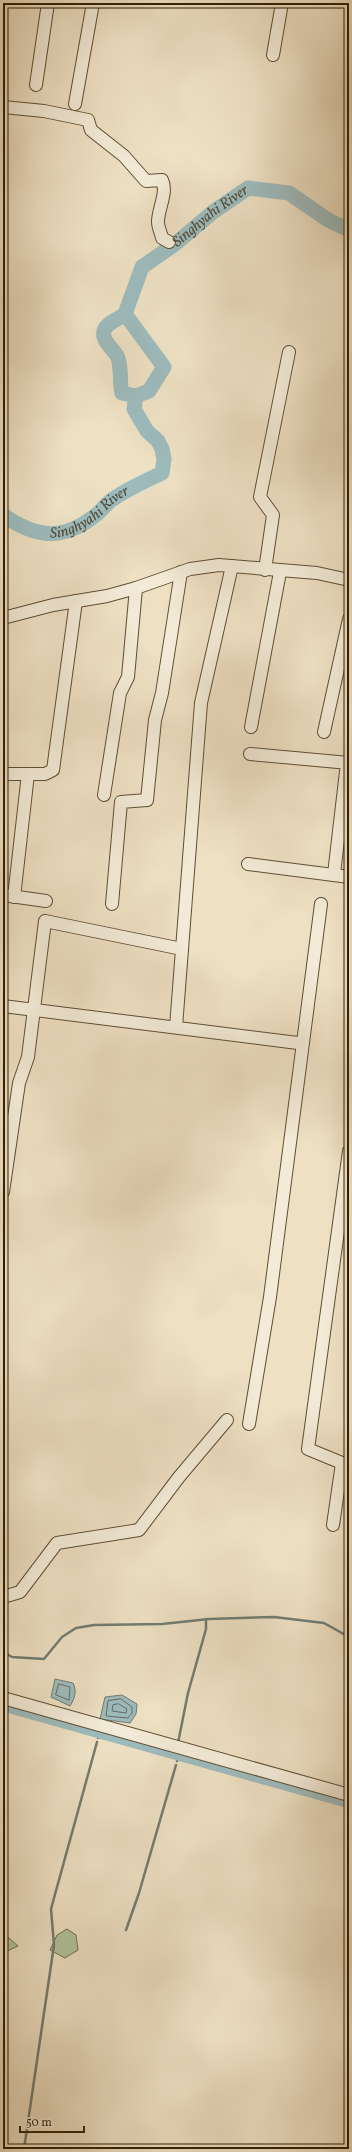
<svg xmlns="http://www.w3.org/2000/svg" width="352" height="2152" viewBox="0 0 352 2152" font-family="Vollkorn,serif">
	<style>
		.green { fill: #b1c399; stroke: #70704e }
		.water { fill: #9dbbbd; stroke: #717c72 }
		.lines { fill: none; stroke-linecap: round; stroke-linejoin: round }
		.shore { stroke: #666c60; stroke-width: 1 }
		.stream { stroke: #717c72; stroke-width: 2.5 }
		.canal { stroke: #9dbbbd; stroke-width: 9 }
		.river { stroke: #9dbbbd; stroke-width: 15 }
		.minor-casing { stroke: #5e4e32; stroke-width: 14 }
		.minor { stroke: #f3ebd8; stroke-width: 12 }
		.labels { text-anchor: middle; dominant-baseline: central; stroke-width: 3; stroke-linejoin: round; paint-order: stroke }
		.water-label { font-size: 15px; font-style: italic; fill: #504d3a; stroke: #f3ebd8 }
	</style>
	<rect width="100%" height="100%" fill="#ede0c3"/>
	<filter id="stains"><feTurbulence type="fractalNoise" baseFrequency=".005" numOctaves="4"/><feColorMatrix values="0 0 0 0 .2 0 0 0 0 .09 0 0 0 0 .02 0 0 0 .5 -.17"/></filter>
	<radialGradient id="worn" r=".72"><stop offset=".6" stop-color="#630" stop-opacity="0"/><stop offset="1" stop-color="#630" stop-opacity=".3"/></radialGradient>
	<!-- green -->
	<g class="green">
		<path d="M67,1929L76,1935L78,1950L65,1958L50,1950L57,1935Z"/>
		<path d="M3,1933L18,1946L3,1953Z"/>
	</g>
	<!-- water -->
	<g class="water">
		<path d="M55,1679L73,1683C77,1691 75,1698 70,1706L51,1697Z"/>
		<path d="M122,1695L137,1704L136,1714L130,1723L100,1719L105,1697Z"/>
	</g>
	<g class="lines">
		<!-- shore -->
		<g class="shore">
			<path d="M59,1684L70,1687L69,1700L56,1695Z"/>
			<path d="M121,1699L132,1707V1713L128,1718L106,1716L108,1701Z"/>
			<path d="M119,1704L127,1709L126,1713L112,1711L113,1705Z"/>
		</g>
		<!-- stream -->
		<g class="stream">
			<path d="M3,1652L12,1657L44,1659L62,1637L76,1628L94,1625L162,1624L209,1619L274,1617L324,1623L349,1637"/>
			<path d="M98,1738L99,1734"/>
			<path d="M178,1743L188,1693L206,1629V1619"/>
			<path d="M174,1755L175,1751"/>
			<path d="M177,1761L179,1756"/>
			<path d="M126,1930L139,1893L176,1765"/>
			<path d="M24,2149L54,1945L51,1909L97,1742"/>
		</g>
		<!-- canal -->
		<path class="canal" d="M3,1707L349,1804"/>
		<!-- river -->
		<g class="river">
			<path d="M125,314C119,319 106,323 104,331C101,341 115,350 118,358C122,370 119,382 122,393L136,396"/>
			<path id="s1" d="M3,515C37,539 64,541 97,514C103,509 107,503 113,499C126,490 147,480 162,473L164,459L162,449L158,441L147,431L134,409L136,396L149,391L164,367L125,314L142,267L175,244L213,212L248,188L289,193L328,220L349,230"/>
		</g>
		<defs>
			<g id="minor">
				<path d="M273,55L282,3"/>
				<path d="M36,85L48,3"/>
				<path d="M75,104L93,3"/>
				<path d="M3,107L44,111L88,120L91,130L124,156L146,181L162,180C168,193 158,208 158,222C158,227 161,233 162,238L169,242"/>
				<path d="M265,570L273,515L260,497L289,352"/>
				<path d="M3,618L53,605L107,596L136,588L190,569L219,565L317,573L349,580"/>
				<path d="M251,727L280,572"/>
				<path d="M324,732L349,619"/>
				<path d="M250,754L349,763"/>
				<path d="M3,774H45L53,770L76,601"/>
				<path d="M104,795L120,693L128,677L136,588"/>
				<path d="M248,864L349,877"/>
				<path d="M334,874L347,763"/>
				<path d="M3,895L46,901"/>
				<path d="M14,897L28,774"/>
				<path d="M112,904L121,802L147,800L155,720L162,693L181,572"/>
				<path d="M3,1006L298,1043"/>
				<path d="M176,1027L201,703L232,566"/>
				<path d="M3,1192L19,1083L28,1057L45,921L182,949"/>
				<path d="M249,1424L270,1297L321,904"/>
				<path d="M333,1525L342,1463L308,1449L349,1151"/>
				<path d="M3,1597L20,1592L57,1543L139,1530L179,1477L227,1420"/>
				<path d="M3,1698L349,1795"/>
			</g>
		</defs>
		<!-- minor casing -->
		<use href="#minor" class="minor-casing"/>
		<!-- minor -->
		<use href="#minor" class="minor"/>
	</g>
	<g class="labels">
		<!-- water labels -->
		<g class="water-label">
			<text stroke="none"><textPath href="#s1" startOffset="511">Singhyahi River</textPath></text>
			<text stroke="none"><textPath href="#s1" startOffset="97">Singhyahi River</textPath></text>
		</g>
	</g>
	<!-- margin -->
	<rect width="352" height="2152" fill="none" stroke="#ede0c3" stroke-width="16"/>
	<rect x="4" y="4" width="344" height="2144" fill="none" stroke="#2f1e02" stroke-width="2"/>
	<rect x="8" y="8" width="336" height="2136" fill="none" stroke="#2f1e02"/>
	<!-- scale -->
	<path d="M20 2126v6h64v-6" fill="none" stroke="#2f1e02" stroke-width="2"/>
	<text x="26" y="2126" font-size="12" fill="#2f1e02" stroke="#f3ebd8" stroke-width="3" paint-order="stroke">50 m</text>
	<rect width="100%" height="100%" filter="url(#stains)"/>
	<rect width="100%" height="100%" fill="url(#worn)"/>
</svg>
